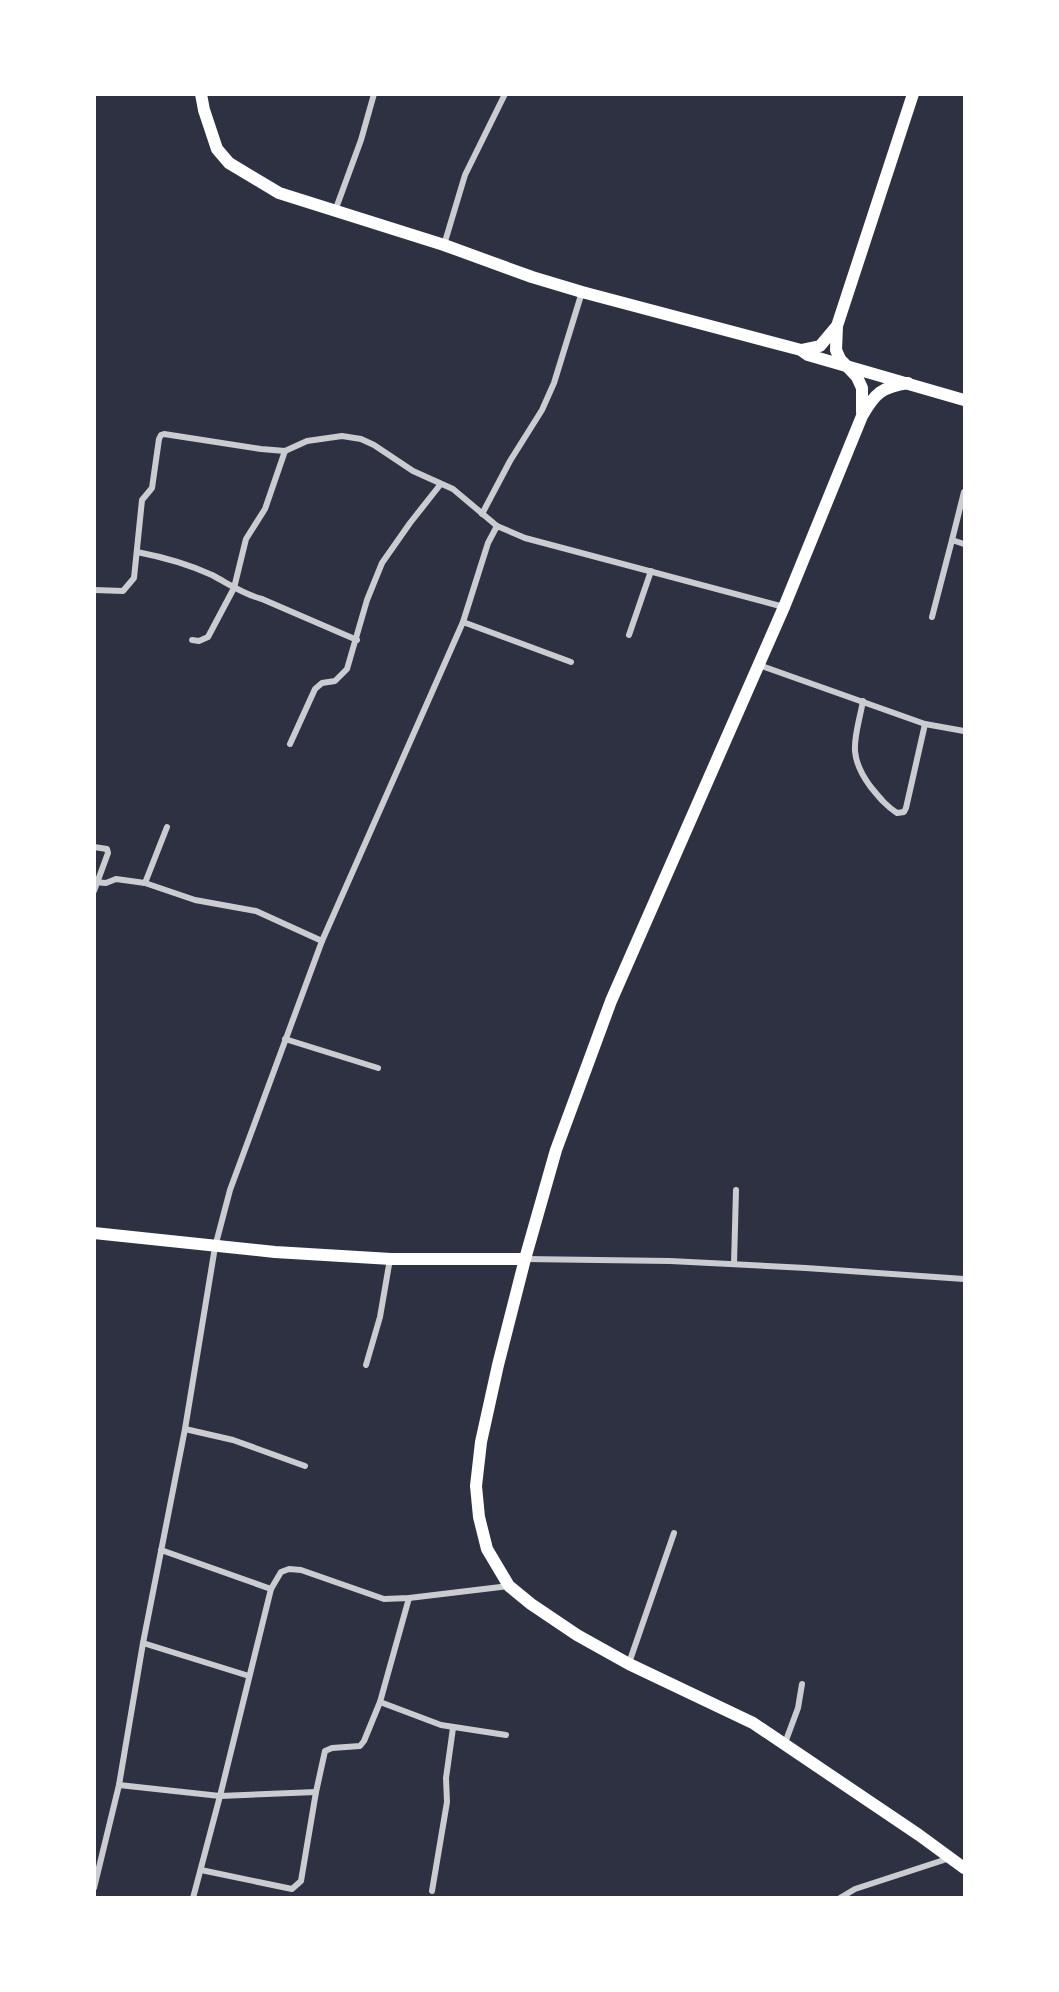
<svg xmlns="http://www.w3.org/2000/svg" width="1059" height="1992" viewBox="0 0 1059 1992" font-family="'Archivo Narrow',sans-serif">
	<style>
		.lines { fill: none; stroke-linecap: round; stroke-linejoin: round }
		.minor { stroke: #caccd0; stroke-width: 6 }
		.secondary { stroke: #fff; stroke-width: 12 }
	</style>
	<rect width="100%" height="100%" fill="#2d3142"/>
	<g class="lines">
		<!-- minor -->
		<g class="minor">
			<path d="M335,211L361,140L374,94"/>
			<path d="M444,245L465,175L505,94"/>
			<path d="M964,492L952,540L964,544"/>
			<path d="M482,514L510,461L542,410L554,383L582,292"/>
			<path d="M137,552C163,557 188,564 212,575C229,584 243,594 262,599L357,640"/>
			<path d="M94,590L123,591L134,578L142,500L152,488L159,439L161,435L164,434L261,449L285,451L307,441L342,436L361,439L374,445L413,471L453,489L497,526"/>
			<path d="M932,617L952,540"/>
			<path d="M463,622L571,662"/>
			<path d="M629,635L651,571"/>
			<path d="M192,640L199,641L208,637L234,588L246,539L265,509L285,451"/>
			<path d="M759,665L925,724L964,731"/>
			<path d="M863,701C856,738 846,753 870,786C879,797 885,805 897,813L904,812L906,808L925,724"/>
			<path d="M290,744L315,689L322,683L335,681L347,669L367,600L382,563L410,523L440,485"/>
			<path d="M94,847L107,849L108,853L94,891"/>
			<path d="M94,882L106,883L116,879L145,883L195,900L256,911L322,941"/>
			<path d="M145,883L167,827"/>
			<path d="M285,1039L378,1068"/>
			<path d="M525,1259L670,1261L806,1268L964,1279"/>
			<path d="M734,1264L736,1190"/>
			<path d="M366,1365L380,1317L390,1259"/>
			<path d="M185,1429L233,1440L305,1466"/>
			<path d="M161,1550L271,1589"/>
			<path d="M143,1643L249,1676"/>
			<path d="M629,1663L674,1533"/>
			<path d="M380,1702L441,1725L506,1735"/>
			<path d="M785,1743L798,1708L802,1684"/>
			<path d="M119,1785L220,1796L316,1792"/>
			<path d="M201,1870L292,1889L301,1881L316,1792L325,1751L332,1748L360,1746L364,1741L380,1702L409,1598"/>
			<path d="M94,1888L119,1785L143,1643L185,1429L215,1247L230,1190L322,941L463,622L488,543L497,526L525,538L784,607"/>
			<path d="M432,1891L447,1802L446,1778L453,1728"/>
			<path d="M193,1898L220,1796L271,1589L281,1572L289,1569L301,1570L384,1599L409,1598L509,1586"/>
			<path d="M840,1898L855,1889L950,1858"/>
		</g>
		<!-- secondary -->
		<g class="secondary">
			<path d="M201,94L204,110L217,149L229,163L279,193L444,245L532,277L582,292L801,350L808,355L964,400"/>
			<path d="M801,350L820,346L836,327"/>
			<path d="M908,383C882,387 875,393 862,416L784,607L611,1001L556,1150L525,1259L498,1365L481,1442L476,1486L479,1517L487,1549L509,1586L531,1604L577,1635L629,1664L753,1723L919,1835L964,1868"/>
			<path d="M862,412V388L857,377L840,359L836,350L837,326L913,94"/>
			<path d="M94,1233L275,1252L391,1259H525"/>
		</g>
	</g>
	<!-- border -->
	<rect width="1059" height="1992" fill="none" stroke="#ffffff" stroke-width="192"/>
</svg>
